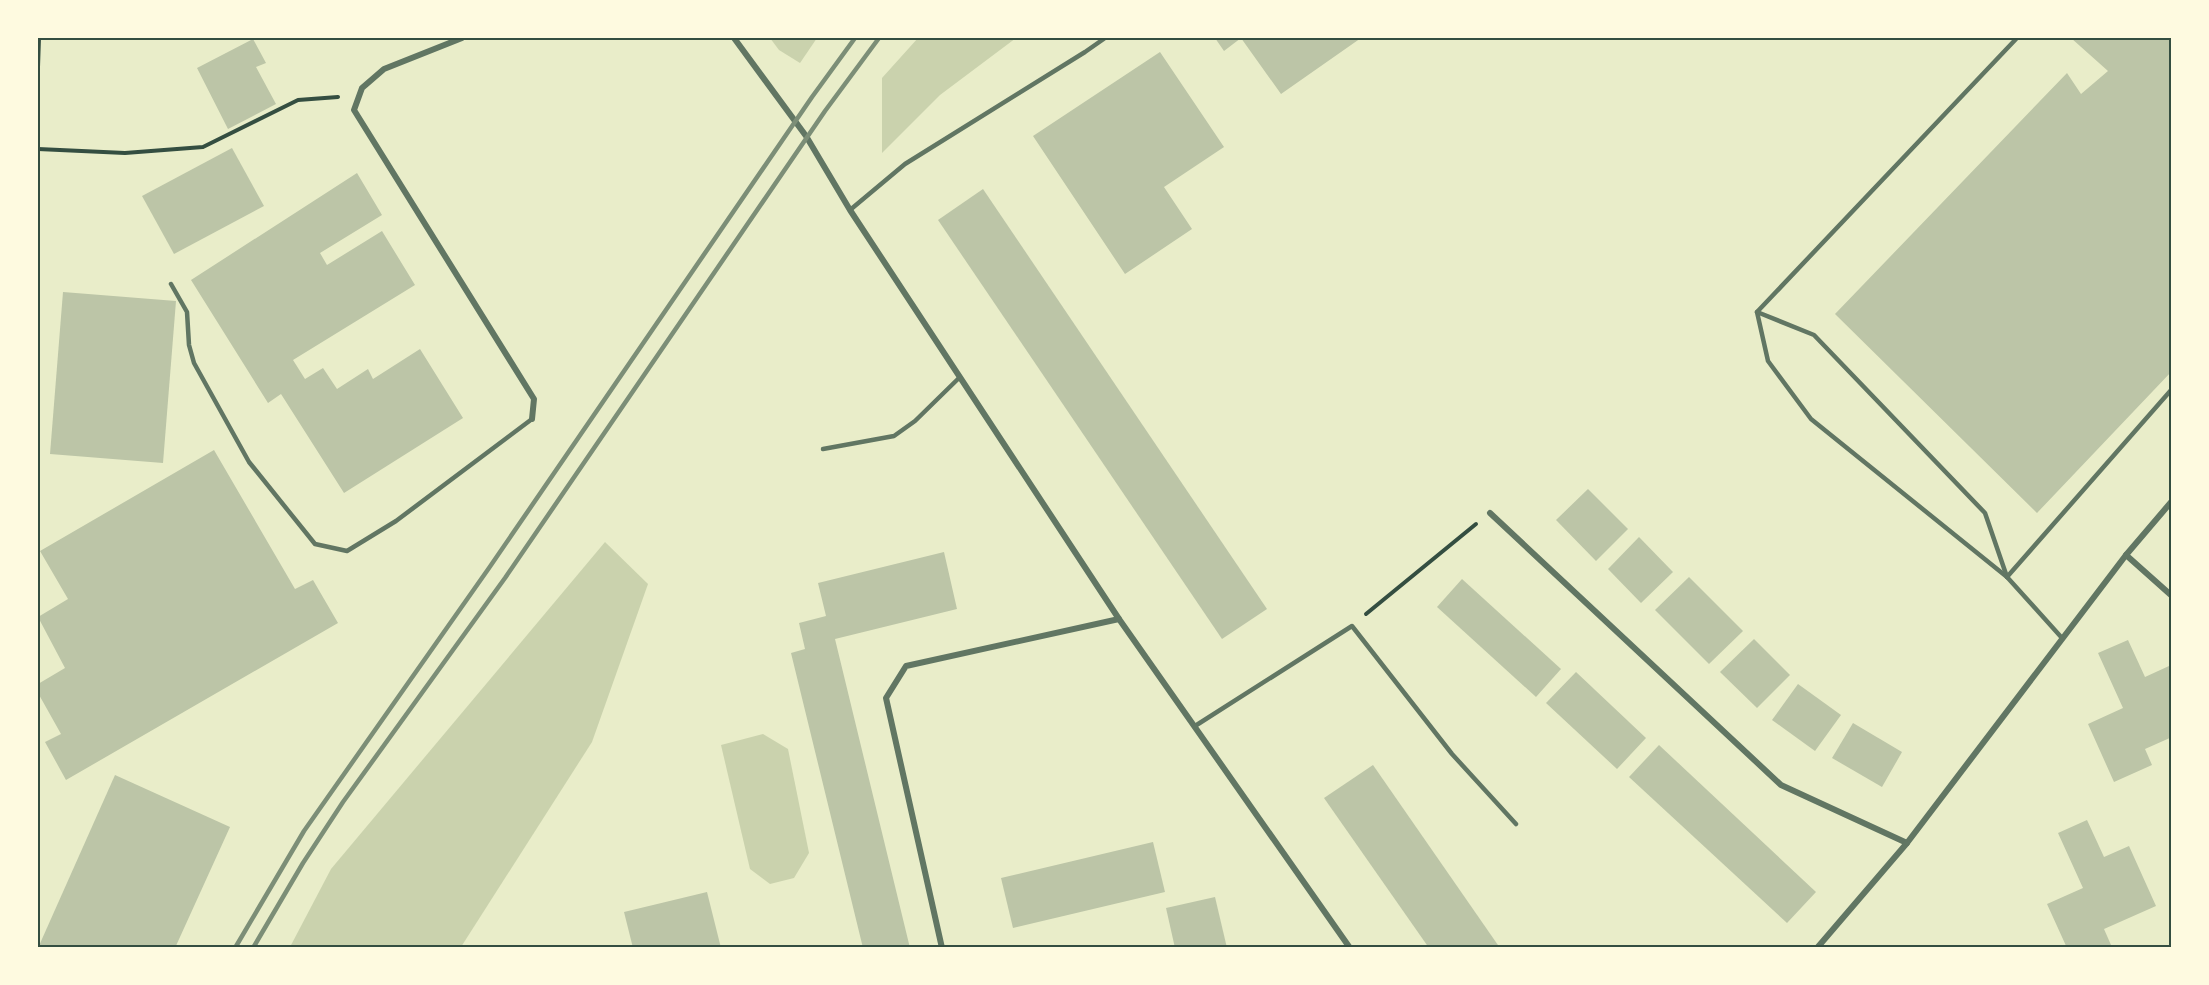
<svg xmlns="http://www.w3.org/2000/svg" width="2209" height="985" viewBox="0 0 2209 985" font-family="Figtree,sans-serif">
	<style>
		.green { fill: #cad2ad }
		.building { fill: #bcc5a7 }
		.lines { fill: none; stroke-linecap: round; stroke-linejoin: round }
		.path { stroke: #344e41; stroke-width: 4 }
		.service { stroke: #617663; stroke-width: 4.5 }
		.minor { stroke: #617663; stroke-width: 6 }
		.rail { stroke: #7c8e77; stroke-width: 4.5 }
		.neatline { fill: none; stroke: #344e41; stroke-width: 2 }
	</style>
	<rect width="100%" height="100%" fill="#e9edc9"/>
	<!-- green -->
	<g class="green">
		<path d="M770,38H817L800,63L779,50Z"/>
		<path d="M918,38H1016L940,95L882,153V78Z"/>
		<path d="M605,542L648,584L592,742L461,947H290L331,869Z"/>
		<path d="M763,734L788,749L809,853L794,878L770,884L750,869L721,745Z"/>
	</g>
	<!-- building -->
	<g class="building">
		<path d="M1215,38H1361L1281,94L1241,38L1224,51Z"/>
		<path d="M2071,38H2172V371L2037,513L1835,314L2067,73L2081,94L2108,71Z"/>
		<path d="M253,39L266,63L256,67L276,104L228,129L197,68Z"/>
		<path d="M1160,52L1224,147L1164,187L1192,229L1125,274L1033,136Z"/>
		<path d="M232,148L264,206L174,254L142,196Z"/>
		<path d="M357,173L382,215L320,253L327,265L382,231L415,285L293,360L305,379L323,368L337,389L368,369L373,379L420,349L463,418L344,493L281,394L268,403L191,280Z"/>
		<path d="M983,189L1267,609L1222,639L938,220Z"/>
		<path d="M63,292L176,301L163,463L50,454Z"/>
		<path d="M214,450L295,589L313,580L338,623L66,780L45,742L61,734L38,693V684L65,668L38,617L68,599L40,551Z"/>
		<path d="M1588,489L1628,529L1596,561L1556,520Z"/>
		<path d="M1639,537L1673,572L1641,603L1608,569Z"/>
		<path d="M944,552L957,609L835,639L910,948H863L791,653L805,649L799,623L826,616L818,583Z"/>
		<path d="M1689,577L1743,631L1709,664L1655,610Z"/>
		<path d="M1462,579L1561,669L1536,697L1437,607Z"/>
		<path d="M1754,639L1790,675L1757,708L1720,672Z"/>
		<path d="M2128,640L2145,677L2169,666L2172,671V737L2145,749L2152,765L2114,782L2088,724L2123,708L2098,653Z"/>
		<path d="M1576,672L1646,738L1617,769L1546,703Z"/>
		<path d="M1798,684L1841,715L1815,751L1772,720Z"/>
		<path d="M1853,723L1902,752L1882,787L1832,758Z"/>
		<path d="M1659,745L1816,892L1787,923L1629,777Z"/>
		<path d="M1373,765L1500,948H1429L1324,798Z"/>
		<path d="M115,775L230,827L175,948H38Z"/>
		<path d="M2087,820L2104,857L2129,846L2156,906L2104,929L2111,945L2105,948H2067L2047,904L2083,888L2058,833Z"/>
		<path d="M1153,842L1165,892L1013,928L1001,878Z"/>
		<path d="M707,892L721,948H633L624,912Z"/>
		<path d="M1215,897L1227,948H1175L1166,908Z"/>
	</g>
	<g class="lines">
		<!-- path -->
		<g class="path">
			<path d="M38,67L39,38"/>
			<path d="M38,149L125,153L203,147L298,100L338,97"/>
			<path d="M1366,614L1476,524"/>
		</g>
		<!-- service -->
		<g class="service">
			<path d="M2016,39L1757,312L1768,361L1811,419L2007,577L2062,638"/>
			<path d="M850,210L905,164L1085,52L1105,38"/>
			<path d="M171,284L187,312L189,345L194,363L249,462L315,544L347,551L396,521L532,419"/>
			<path d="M1757,312L1814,335L1985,513L2007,577"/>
			<path d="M823,449L894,436L915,421L960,377"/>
			<path d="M2007,577L2172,389"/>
			<path d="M1195,726L1352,626L1452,754L1516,824"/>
		</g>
		<!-- minor -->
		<g class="minor">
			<path d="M462,38L384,69L362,88L354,110L534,399L532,419"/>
			<path d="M734,38L806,136L850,210L1119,619L1350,948"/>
			<path d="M1490,513L1781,785L1907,843"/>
			<path d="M2126,555L2172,596"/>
			<path d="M942,948L886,698L906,666L1119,619"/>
			<path d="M1817,948L1907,843L2126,555L2172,501"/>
		</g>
		<!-- rail -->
		<g class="rail">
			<path d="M235,948L304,831L489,568L812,97L855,38"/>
			<path d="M253,948L303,863L343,802L505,578L825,111L879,38"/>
		</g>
	</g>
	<!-- border -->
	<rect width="2209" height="985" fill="none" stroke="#fefae0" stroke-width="78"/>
	<rect x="39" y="39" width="2131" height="907" class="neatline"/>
</svg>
